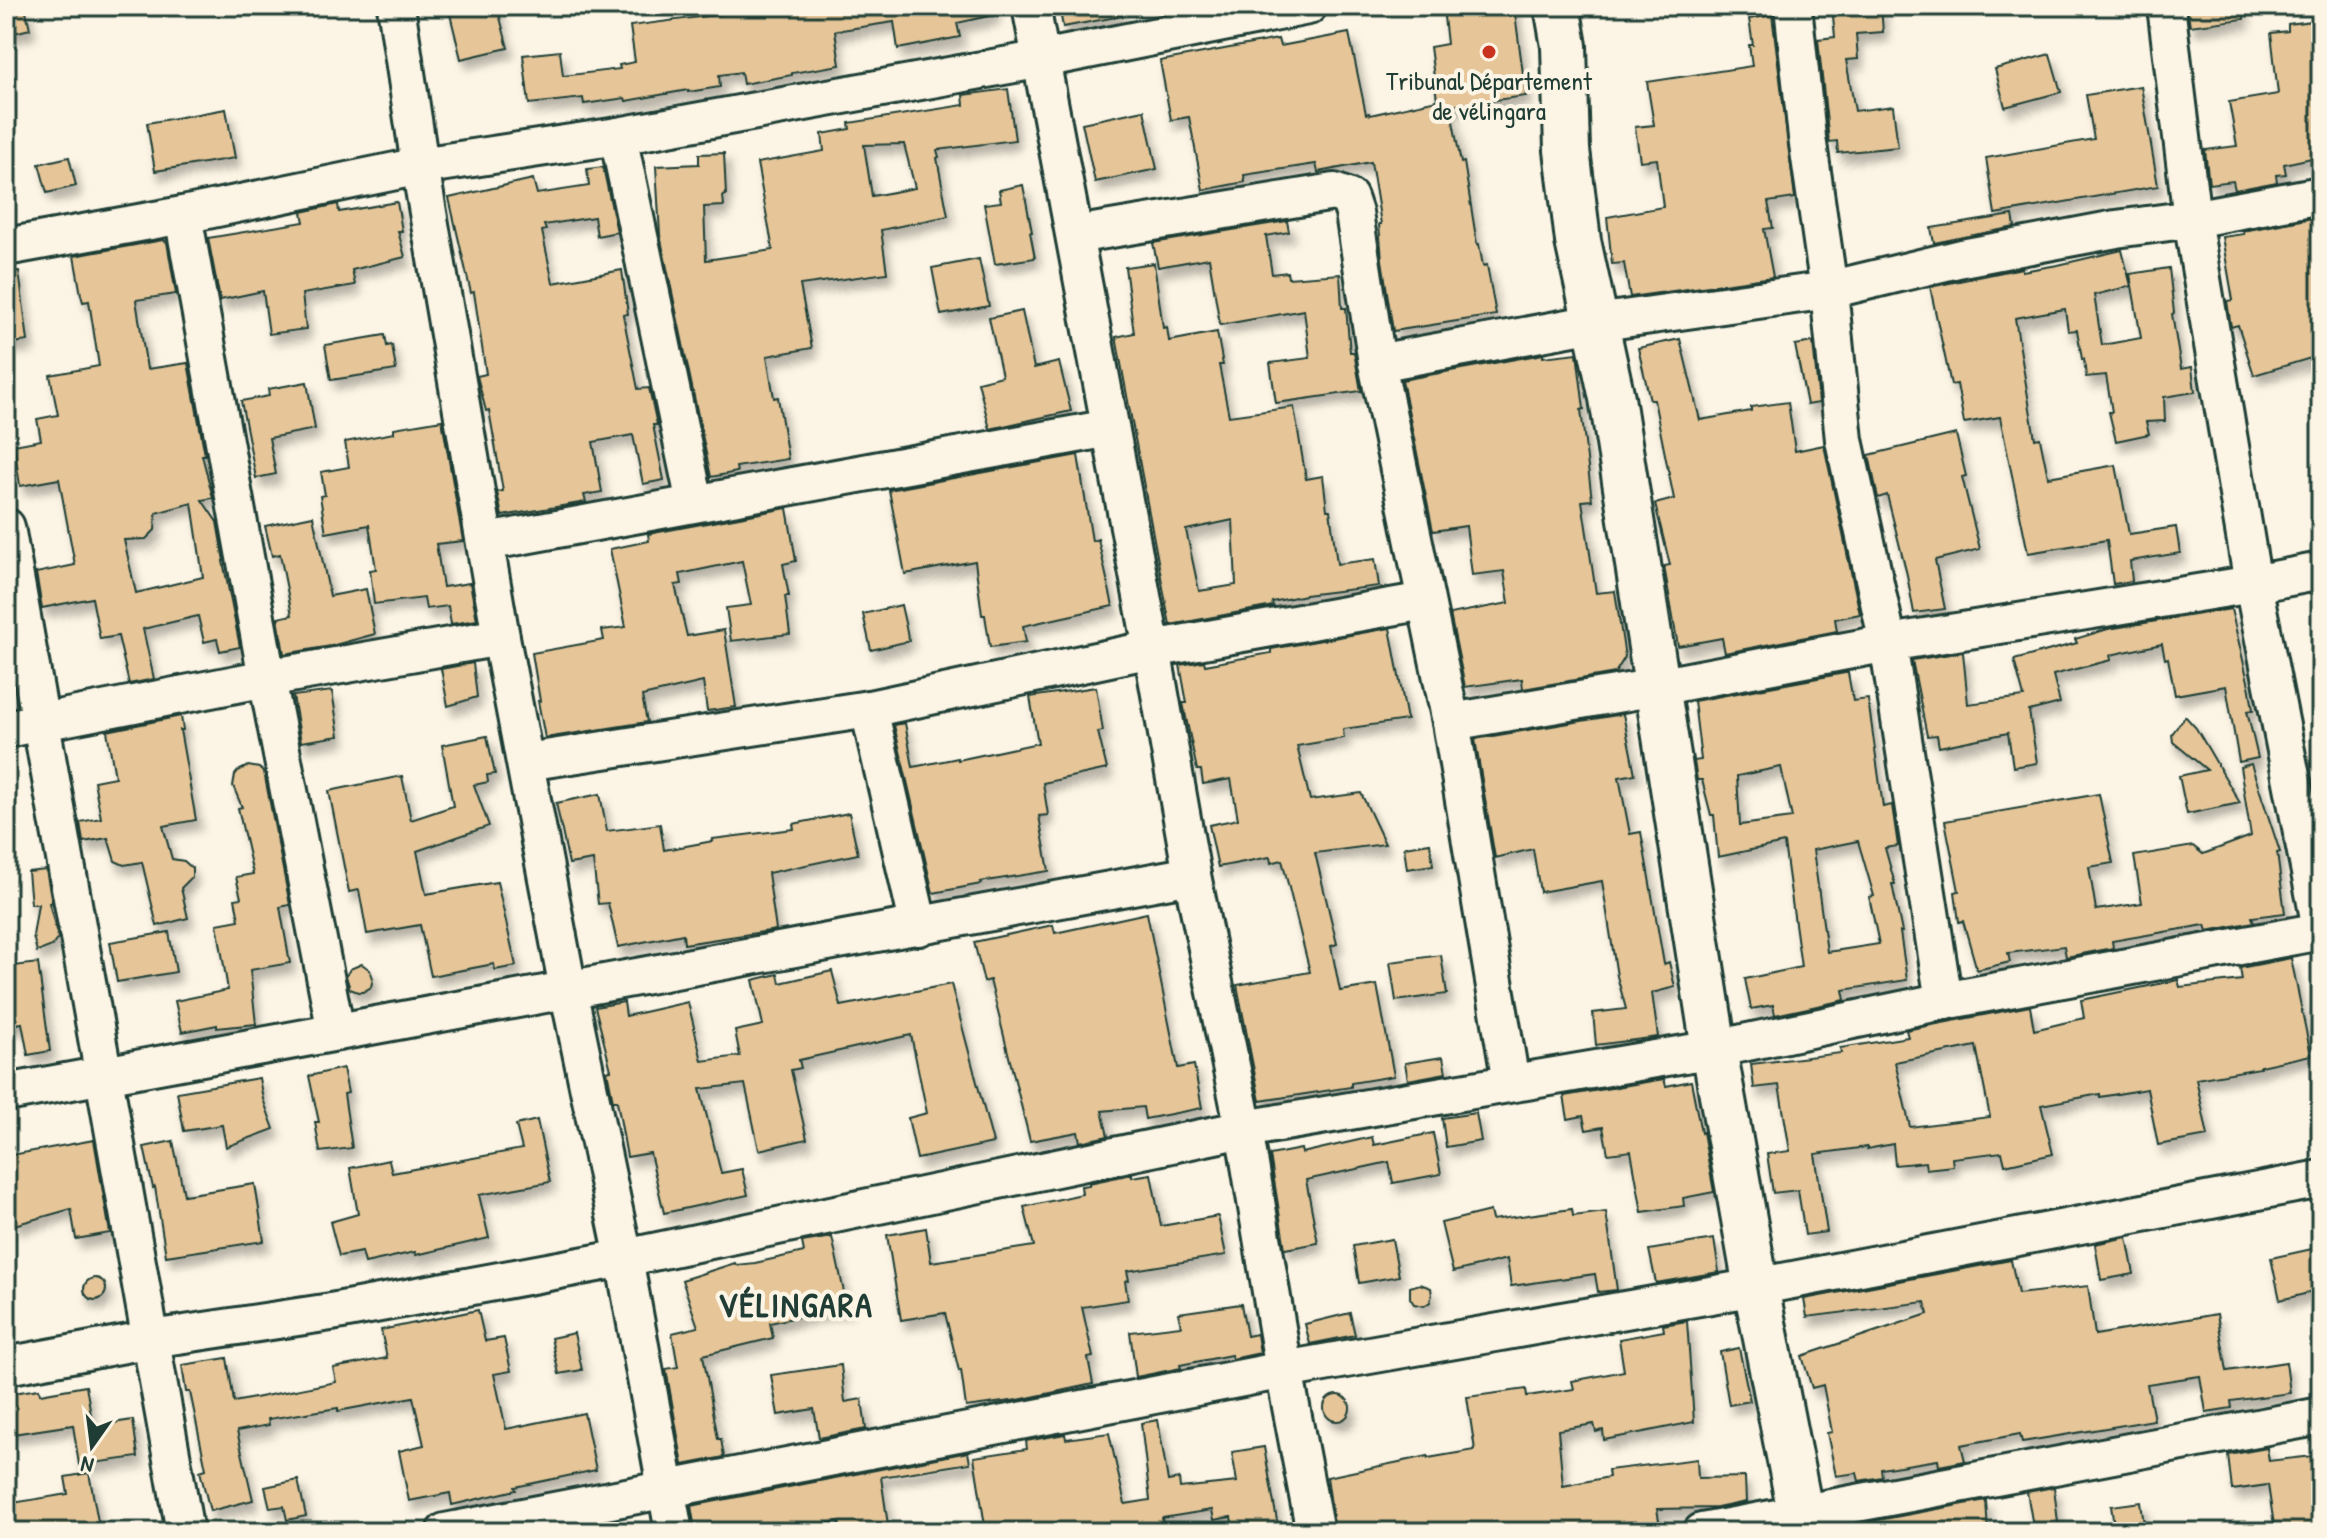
<svg xmlns="http://www.w3.org/2000/svg" width="2327" height="1538" viewBox="0 0 2327 1538" font-family="'Patrick Hand',sans-serif">
	<style>
		.building { fill: #e6c699; stroke: #1f3d34; stroke-width: 2; fill-rule: evenodd; filter: url(#shadow) }
		.lines { fill: none; stroke-linecap: round; stroke-linejoin: round }
		.minor-casing { stroke: #1f3d34; stroke-width: 42 }
		.highway-casing { stroke: #1f3d34; stroke-width: 50 }
		.minor { stroke: #fcf5e5; stroke-width: 36 }
		.highway { stroke: #fcf5e5; stroke-width: 44 }
		.poi-dot { fill: #c8321e; stroke: #fcf5e5; stroke-width: 3 }
		.labels { text-anchor: middle; dominant-baseline: central; stroke-width: 8; stroke-linejoin: round; paint-order: stroke }
		.poi-label { font-size: 26px; fill: #1f3d34; stroke: #fcf5e5 }
		.district-label { font-size: 34px; font-weight: bold; letter-spacing: 2px; fill: #1f3d34; stroke: #fcf5e5 }
	</style>
	<defs>
		<filter id="shadow"><feDropShadow dx="5" dy="9" stdDeviation="4" flood-color="#0004"/></filter>
	</defs>
	<rect width="100%" height="100%" fill="#fcf5e5"/>
	<filter id="ink" filterUnits="userSpaceOnUse"><feTurbulence type="fractalNoise" baseFrequency=".0125" numOctaves="2"/><feDisplacementMap in="SourceGraphic" scale="16" xChannelSelector="R" yChannelSelector="G"/><feConvolveMatrix kernelMatrix="1 2 1 2 8 2 1 2 1" color-interpolation-filters="sRGB"/></filter>
	<g filter="url(#ink)">
		<!-- building -->
		<g class="building">
			<path d="M6,6H25L30,29L6,35Z"/>
			<path d="M448,6H497L508,48L461,59Z"/>
			<path d="M721,6H993L994,15L957,23L960,37L898,49L894,22L835,31L840,65L792,73V75L743,84L741,72L719,75L720,87L688,92V90L626,101L625,98L584,104L583,98L529,104L523,55L560,51L563,76L620,69L619,65L635,62L630,26L723,14Z"/>
			<path d="M1059,6H1121L1122,16L1063,27Z"/>
			<path d="M1460,6H1514L1526,96L1450,106L1461,163L1464,162L1477,244H1479L1483,266L1487,265L1496,315L1393,331L1382,260L1379,224H1381L1371,162L1318,172L1316,164L1244,175L1245,182L1203,190L1189,117L1171,120L1160,61L1278,39L1280,46L1349,33L1366,114L1369,113L1370,115L1437,100L1430,47L1447,44L1443,8Z"/>
			<path d="M1832,6H1881L1883,32L1856,34L1858,59L1846,60L1855,111L1893,106L1898,147L1838,153L1837,141L1829,142L1818,39L1835,37Z"/>
			<path d="M2187,6H2243L2244,19L2190,26Z"/>
			<path d="M1772,15L1795,198L1768,202L1773,228L1764,229L1773,277L1630,297L1624,263L1612,264L1607,217L1663,207L1657,159L1640,161L1635,127L1654,125L1647,82L1752,66L1749,45H1753L1749,19Z"/>
			<path d="M2321,20V156L2284,164L2286,174L2276,175L2277,182L2235,190L2233,181L2209,184L2205,150L2237,146L2229,102L2278,94L2271,33L2288,31V24Z"/>
			<path d="M2050,54L2061,92L2005,107L1995,69Z"/>
			<path d="M2141,86L2158,186L1995,214L1986,158L2094,139L2086,95Z"/>
			<path d="M1008,89L1015,140L937,150L939,157L937,158L948,216L881,230L887,273L800,285L812,348L767,356L774,398L778,397L788,459L736,467L737,472L711,477L660,235L656,166L699,164V154L724,153L726,195L723,196L724,206L704,207L706,260L773,250L757,163L824,151L822,134L850,129L849,123L964,105L963,95ZM904,144L915,188L872,196L864,145Z"/>
			<path d="M226,109L235,158L155,171L147,123Z"/>
			<path d="M1144,110L1157,169L1095,182L1082,123Z"/>
			<path d="M69,157L76,186L47,193L39,164Z"/>
			<path d="M603,167L617,232L597,236L594,217L544,225L546,230L542,231L553,283L622,270L628,314L623,315L638,389L649,388L657,425H653L664,480L643,484L633,435L593,442L602,492L584,495L586,502L502,516L497,492L503,491L489,410L486,411L477,376L486,374L474,292L471,293L449,198L533,179L537,194L589,186L587,169Z"/>
			<path d="M1023,185L1032,232H1030L1035,258L995,264L984,204L1001,202L999,190Z"/>
			<path d="M397,202L402,231H398L405,257L352,270L355,285L302,294L306,329L269,334L263,291L220,300L208,238L304,222L302,212L338,204L339,212Z"/>
			<path d="M2013,215L2015,227L1934,243L1931,228Z"/>
			<path d="M2313,218L2315,244L2321,243V355L2254,375L2238,325L2231,327L2227,301L2233,300L2222,237L2244,234L2243,231Z"/>
			<path d="M1287,221L1289,232L1266,236L1272,274L1287,272L1288,278L1340,274L1342,308H1346L1350,352H1354L1361,391L1276,403L1270,363L1310,358L1304,310L1220,325L1209,258L1158,267L1153,243Z"/>
			<path d="M163,240L167,242L176,294L136,300L147,369L188,363L205,455H202L213,498L202,500L217,522L224,561H223L240,647L220,651L217,639L204,642L198,616L143,629L154,679L129,684L118,636L100,639L92,598L42,608L36,573L75,565L59,479L20,486L14,445L41,440L37,419L58,415L50,375L99,366L89,301L83,302L81,295L74,256ZM192,503L203,577L136,593L124,540L146,539L155,530L156,513Z"/>
			<path d="M2122,250L2131,286L2094,295L2102,345L2141,338L2130,274L2169,268L2174,313L2172,314L2181,369L2192,367L2195,392L2164,397L2165,421L2146,422L2149,434L2116,441L2109,412H2112L2106,375L2086,377L2084,359H2082L2077,330L2068,331L2065,309L2015,318L2035,439L2040,438L2048,477L2116,465L2129,534L2176,527L2180,553L2130,561L2132,581L2113,584L2107,540L2028,553L2000,417L1964,423L1957,384L1951,385L1930,287L2022,268V271L2058,265Z"/>
			<path d="M979,259L989,306L941,315L932,268Z"/>
			<path d="M1154,263L1163,328L1167,327L1169,341L1217,332L1223,365H1219L1229,416L1294,407L1306,479L1323,476L1327,510H1330L1337,564L1375,559L1379,586L1305,595L1272,602L1273,606L1170,625L1116,337L1134,333L1125,267ZM1233,520L1236,585L1199,591L1186,530Z"/>
			<path d="M19,271L28,341L6,344V272Z"/>
			<path d="M1022,311L1034,368L1059,362L1071,411L990,429L978,382L1002,376L989,318Z"/>
			<path d="M385,335L387,346L392,345L396,370L331,380L325,345Z"/>
			<path d="M1680,339L1700,420L1751,411V407L1788,402L1795,451L1824,445L1860,614L1835,619L1837,631L1725,653L1722,638L1678,646L1664,566L1670,565L1655,504L1674,499L1654,400H1650L1638,348Z"/>
			<path d="M1813,342L1819,403L1807,405L1795,345Z"/>
			<path d="M1577,353L1584,409L1581,410L1592,500L1582,501L1596,593L1615,591L1625,657L1615,673L1523,689L1522,679L1465,687L1450,614L1509,603L1504,571L1472,575L1466,526L1433,531L1402,380L1543,354V357Z"/>
			<path d="M307,382L315,429L269,438L276,474L256,478L241,401L269,396L268,389Z"/>
			<path d="M442,420L463,541L436,544L443,587L470,583L477,620L451,624L448,606L426,609L424,598L374,604L370,570L376,569L369,525L326,533L320,496L325,495L321,472L349,467L345,442L394,433V428Z"/>
			<path d="M1956,434L1966,476L1962,477L1980,549L1935,560L1945,609L1914,613L1907,575L1887,495L1878,498L1869,455Z"/>
			<path d="M1078,455L1092,541L1098,539L1113,606L1023,626L1026,642L990,647L985,615H982L975,561L905,574L889,490Z"/>
			<path d="M787,508L796,561L783,564L789,596H785L790,634L731,641L726,608L751,605L742,561L680,574L682,584L675,585L687,636L724,630L736,707L707,711L703,682L642,696L647,722L545,738L538,701H540L532,653L604,640L602,630L626,627L610,549L649,541L648,534Z"/>
			<path d="M313,516L330,596L366,589L375,634L331,646L284,654L278,618L292,615L280,554L272,556L265,526Z"/>
			<path d="M901,605L909,641L871,650L863,614Z"/>
			<path d="M2231,609L2250,690L2253,710L2247,711L2258,758L2239,762L2226,686L2175,695L2168,658L2165,659L2162,644L2110,655L2111,660L2053,675L2060,703L2029,711L2037,763L2013,767L2008,733L1939,747L1937,735L1927,736L1912,660L1963,652L1968,704L2024,697L2014,660L2077,643L2075,639L2108,629Z"/>
			<path d="M1390,628L1407,720L1343,729L1344,738L1297,746L1310,800L1361,793L1385,844L1315,853L1337,944L1331,946L1340,991L1377,985L1394,1076L1351,1083V1087L1260,1101L1237,985L1310,972L1282,860L1271,863L1270,857L1218,867L1209,825L1238,819L1231,779L1203,784L1201,770H1197L1183,703H1187L1180,665L1204,661L1205,665L1271,653V649Z"/>
			<path d="M473,663L477,697L448,706L441,669Z"/>
			<path d="M1845,673H1848L1853,701L1868,699L1883,807L1892,805L1898,846L1885,848L1895,884H1892L1902,932H1900L1907,980L1843,990L1845,1000L1775,1015L1773,1005L1751,1009L1745,979L1801,967L1784,843L1718,857L1714,815H1711L1702,780H1697L1694,761L1701,760L1694,701ZM1781,767L1792,818L1740,825L1737,776ZM1858,841L1874,896L1869,897L1879,944L1827,952L1813,850Z"/>
			<path d="M1096,687L1103,731L1098,732L1107,769L1043,783L1048,815L1039,816L1049,871L980,882L981,884L933,893L894,725L905,723L913,767L958,758V760L1038,743L1030,697Z"/>
			<path d="M332,691L339,736L301,742L293,696Z"/>
			<path d="M1623,714L1635,774L1619,777L1630,834L1641,832L1664,964L1669,962L1675,987L1652,993L1658,1037L1596,1045L1593,1013L1626,1009L1617,976L1602,881L1540,892L1533,849L1495,858L1475,739Z"/>
			<path d="M181,716L183,730H180L196,820L163,826L172,859L184,861L192,868V877L181,888L188,918L157,926L142,862L124,865L115,861L108,838L83,842L80,822L101,818L94,781L115,777L107,731Z"/>
			<path d="M2185,716L2196,728L2240,803L2187,814L2179,776L2207,770L2173,742L2172,734Z"/>
			<path d="M487,736L495,774L487,775L488,782L474,785L489,826L417,851L426,894L497,882L516,966L495,970L494,964L431,976L420,925L367,934L359,890L349,892L329,791L402,776L411,820L453,806L442,745Z"/>
			<path d="M2251,764L2280,852L2277,853L2285,913L2252,917L2254,922L2207,931L2205,925L2112,941L2113,948L2066,957L2064,946L2008,953L2010,962L1977,970L1963,921L1959,922L1955,892L1959,891L1945,821L2099,794L2113,863L2089,867L2096,910L2142,903L2134,856L2193,846L2203,854L2251,836L2240,767Z"/>
			<path d="M248,766L259,768L264,772L290,905L280,907L290,963L250,970L256,1024L217,1028V1025L182,1032L175,1001L228,990L217,924L239,920L235,899L241,898L236,877L253,874L238,808L242,807L233,786L235,775L238,771Z"/>
			<path d="M600,794L607,831L660,824L664,850L713,841L712,839L794,829L793,824L849,813L858,854L768,873L776,930L684,944L683,934L618,947L608,903L598,904L593,860L569,864L556,803Z"/>
			<path d="M1430,843L1433,865L1407,869L1404,847Z"/>
			<path d="M46,870L52,902L49,903L58,938L52,946L37,952L33,936L38,904H31L28,872Z"/>
			<path d="M1147,913L1178,1068L1194,1065L1202,1108L1145,1119L1143,1107L1102,1111L1108,1136L1080,1142L1078,1132L1030,1141L990,980L984,982L974,942L1053,925L1055,933Z"/>
			<path d="M169,932L176,972L117,982L110,942Z"/>
			<path d="M1441,955L1447,994L1396,1001L1390,962Z"/>
			<path d="M2291,958L2311,1055L2260,1066V1068L2196,1079L2208,1136L2158,1145L2147,1089L2100,1097V1094L2041,1105L2053,1154L2005,1165L2002,1152L1952,1158L1953,1166L1926,1169L1925,1162L1895,1165L1893,1144L1867,1149V1147L1815,1154L1827,1232L1805,1235L1798,1190L1773,1193L1767,1154L1790,1151L1779,1085L1754,1088L1751,1064L1841,1053L1840,1048L1908,1037L1906,1030L2030,1006L2034,1030L2084,1018L2081,1000L2178,980L2180,987L2242,980L2240,968ZM1976,1046L1990,1117L1910,1127L1895,1062Z"/>
			<path d="M38,963L50,1051L28,1055L22,1023L6,1026V967Z"/>
			<path d="M362,964L370,970L373,978L371,987L363,992H358L350,989L346,976L350,969Z"/>
			<path d="M832,971L841,1006L951,984L993,1143L917,1159L908,1118L927,1113L911,1035L799,1060L801,1068L791,1070L807,1139L759,1150L745,1084L700,1089L721,1173L742,1169L748,1195L664,1213L650,1153L627,1157L617,1101H613L607,1071L611,1070L595,1007L624,1002L626,1016L688,1002L702,1061L740,1056L735,1031L763,1025L753,980L778,974L780,983Z"/>
			<path d="M1443,1057L1446,1073L1408,1080L1405,1063Z"/>
			<path d="M343,1068L348,1093L344,1094L352,1148L320,1152L315,1122H319L309,1076Z"/>
			<path d="M259,1078L263,1099L274,1129L226,1147L222,1125L184,1131L177,1092Z"/>
			<path d="M1664,1079L1666,1086L1691,1081L1701,1133L1703,1132L1714,1192L1683,1198L1684,1206L1642,1212L1631,1151L1608,1154L1603,1127L1586,1130L1583,1116L1568,1119L1564,1096Z"/>
			<path d="M1476,1113L1481,1141L1446,1147L1442,1118Z"/>
			<path d="M537,1120L550,1182L479,1195L489,1238L416,1255L415,1252L365,1263L362,1252L339,1256L330,1222L358,1214L350,1168L389,1160L392,1173L522,1149L516,1125Z"/>
			<path d="M1433,1133L1441,1174L1393,1183L1389,1162L1306,1180L1318,1243L1285,1249L1270,1155L1301,1149L1302,1153L1372,1137L1374,1145Z"/>
			<path d="M94,1140L110,1233L76,1239L71,1209L14,1225L6,1189V1156Z"/>
			<path d="M173,1141L184,1195L255,1184L264,1241L166,1256L155,1187L153,1188L144,1147Z"/>
			<path d="M1132,1174V1177L1151,1174L1161,1226L1218,1216L1226,1255L1127,1271L1129,1280L1125,1281L1128,1300L1082,1307L1093,1357L1088,1358L1093,1384L1018,1400L966,1407L961,1370L959,1371L945,1313L901,1320L887,1235L926,1228L931,1262L1034,1246L1024,1207L1082,1194L1081,1186L1089,1185V1183Z"/>
			<path d="M1572,1209L1573,1216L1606,1212L1617,1290L1598,1292L1595,1274L1511,1286L1507,1259L1453,1272L1441,1223L1490,1211L1492,1220Z"/>
			<path d="M832,1237L847,1306L770,1323L773,1338L703,1355L718,1439H721L724,1457L683,1465L666,1369L678,1367L672,1333L698,1327L682,1280L735,1263L736,1265L755,1263L804,1252L802,1242Z"/>
			<path d="M2127,1237L2134,1274L2101,1280L2095,1244Z"/>
			<path d="M1392,1239L1399,1276L1359,1283L1353,1246Z"/>
			<path d="M1714,1239L1719,1272L1656,1283L1649,1250Z"/>
			<path d="M2321,1247V1290L2280,1300L2271,1258Z"/>
			<path d="M2011,1260L2018,1294L2088,1286L2095,1335L2217,1314L2227,1371L2286,1362L2290,1393L2231,1401L2232,1408L2206,1412L2200,1376L2147,1384L2154,1420L2022,1442L2020,1434L1961,1445L1965,1461L1939,1466L1938,1460L1881,1469L1882,1477L1859,1481L1857,1473L1836,1476L1827,1433L1832,1432L1823,1385L1812,1388L1802,1356L1928,1314L1925,1302L1807,1317L1804,1299Z"/>
			<circle cx="95" cy="1289" r="11"/>
			<path d="M1420,1284L1431,1288L1432,1295L1430,1302L1424,1306L1414,1304L1410,1298V1287Z"/>
			<path d="M1241,1304L1247,1336L1257,1334L1260,1353L1232,1359L1231,1355L1180,1365L1181,1368L1136,1377L1130,1332L1181,1326L1178,1313Z"/>
			<path d="M478,1310L485,1341L504,1338L511,1371L494,1374L506,1429L584,1413L596,1470L515,1487L516,1490L452,1505L450,1493L409,1501L399,1451L424,1445L413,1397L338,1411V1408L268,1419L269,1425L237,1431L253,1500L210,1511L200,1471L206,1469L190,1392H186L182,1365L227,1358L234,1402L336,1382L333,1368L387,1358L381,1330Z"/>
			<path d="M1350,1313L1355,1335L1310,1344L1305,1324Z"/>
			<path d="M1687,1321L1694,1422L1604,1440L1603,1430L1596,1432L1594,1424L1558,1430L1563,1486L1609,1477L1608,1470L1697,1459L1698,1478L1745,1477L1746,1502L1717,1508L1657,1509L1660,1526L1628,1532L1626,1525L1588,1532H1335L1327,1477L1428,1456V1458L1475,1450L1467,1397L1526,1389L1527,1396L1574,1389L1572,1381L1624,1371L1619,1339L1664,1331L1663,1325Z"/>
			<path d="M574,1333L582,1370L559,1374L551,1338Z"/>
			<path d="M1739,1348L1750,1401L1729,1405L1720,1352Z"/>
			<path d="M841,1365L845,1402L862,1399L866,1429L819,1438L814,1409L778,1415L771,1375Z"/>
			<path d="M86,1386L93,1426L133,1420L138,1457L79,1465L73,1425L6,1435V1394L39,1389L40,1394Z"/>
			<circle cx="1337" cy="1408" r="13"/>
			<path d="M1158,1420L1168,1481L1179,1479L1180,1488L1237,1482L1232,1452L1264,1447L1279,1532H1234L1231,1517L1214,1520L1212,1510L1162,1518L1165,1532H986L974,1457L1027,1449L1026,1441L1065,1434L1066,1439L1109,1433L1125,1504L1150,1500L1141,1423Z"/>
			<path d="M2267,1448L2269,1461L2321,1455V1532H2275L2268,1485L2232,1490L2228,1455Z"/>
			<path d="M968,1452L970,1463L881,1477L889,1532H841L839,1521L777,1532H727L726,1524L695,1529L691,1506Z"/>
			<path d="M89,1473L100,1532H6V1504L68,1494L65,1477Z"/>
			<path d="M298,1480L306,1516L287,1520L284,1506L270,1508L265,1487Z"/>
			<path d="M2054,1487L2059,1532H2034L2027,1492Z"/>
			<path d="M1986,1500L1988,1532H1871L1868,1522Z"/>
			<path d="M2141,1502L2145,1532H2115L2111,1506Z"/>
		</g>
		<g class="lines">
			<defs>
				<g id="minor">
					<path d="M396,6L420,166L501,637L568,989L624,1258L674,1532"/>
					<path d="M1031,6L1152,649L1192,875L1244,1129L1284,1370L1315,1532"/>
					<path d="M1793,6L1807,137L1829,290L1844,440L1888,643L1944,1001"/>
					<path d="M2166,6L2192,219L2253,584L2321,928"/>
					<path d="M618,136L695,503"/>
					<path d="M183,215L267,678L336,1032"/>
					<path d="M1075,235L1334,192L1349,198L1354,213L1377,363L1451,722L1511,1083"/>
					<path d="M6,247L183,215L420,166L618,136L1042,59L1308,6"/>
					<path d="M1377,363L1595,323L1829,290L1962,258L2116,229L2192,219L2321,195"/>
					<path d="M6,527L185,1532"/>
					<path d="M486,542L1110,428"/>
					<path d="M869,709L919,927"/>
					<path d="M1451,722L1657,687L1888,643L2253,584L2321,571"/>
					<path d="M6,729L267,678L501,637"/>
					<path d="M526,762L869,709L1152,649L1425,601"/>
					<path d="M6,1093L1192,875"/>
					<path d="M6,1366L151,1339L331,1312L624,1258L1244,1129L1714,1049L1944,1001L2321,931"/>
					<path d="M445,1532L1284,1370L1756,1287L2321,1179"/>
					<path d="M1702,1532L2321,1416"/>
				</g>
				<path id="highway" d="M1557,6L1564,46L1567,150L1578,241L1612,398L1714,1049L1756,1287L1804,1532"/>
			</defs>
			<!-- minor casing -->
			<use href="#minor" class="minor-casing"/>
			<!-- highway casing -->
			<use href="#highway" class="highway-casing"/>
			<!-- minor -->
			<use href="#minor" class="minor"/>
			<!-- highway -->
			<use href="#highway" class="highway"/>
		</g>
	</g>
	<!-- markers -->
	<circle class="poi-dot" cx="1489" cy="52" r="8"/>
	<g class="labels">
		<!-- poi labels -->
		<g class="poi-label">
			<text x="1489" y="80">Tribunal Département<tspan x="1489" dy="30">de vélingara</tspan></text>
		</g>
		<!-- district labels -->
		<g class="district-label">
			<text x="796" y="1305">VÉLINGARA</text>
		</g>
	</g>
	<!-- margin -->
	<rect width="2327" height="1538" fill="none" stroke="#fcf5e5" stroke-width="32"/>
	<rect x="16" y="16" width="2295" height="1506" fill="none" stroke="#1f3d34" stroke-width="3" filter="url(#ink)"/>
	<!-- north arrow -->
	<g transform="translate(92 1446) rotate(194)" stroke="#fcf5e5" stroke-width="6" paint-order="stroke">
	<path d="M0-6L14 30L0 20L-14 30Z" fill="#1f3d34"/>
	<text y="-12" font-size="22" font-weight="bold" text-anchor="middle" fill="#1f3d34">N</text>
	</g>
</svg>
